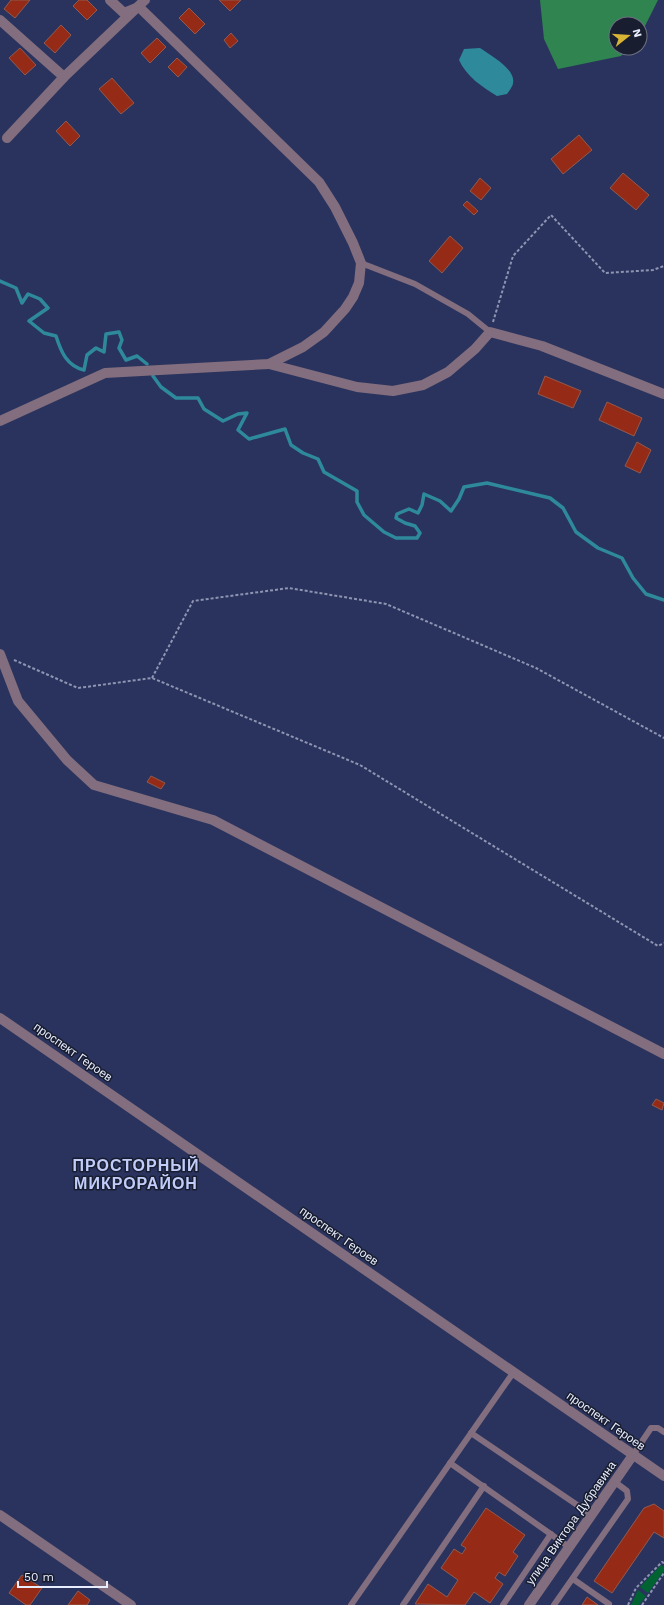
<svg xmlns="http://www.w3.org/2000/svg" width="664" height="1605" viewBox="0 0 664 1605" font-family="'Work Sans',sans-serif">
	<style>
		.green { fill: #016332 }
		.forest { fill: #2f844f }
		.water { fill: #2e8a9b }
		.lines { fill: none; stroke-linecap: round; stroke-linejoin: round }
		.stream { stroke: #2e8a9b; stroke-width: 3.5 }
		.building { fill: #952b17; stroke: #925a4e }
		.path { stroke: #8e95b2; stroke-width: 2; stroke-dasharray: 3 2; stroke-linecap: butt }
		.service { stroke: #826e7e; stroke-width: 6 }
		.minor { stroke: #826e7e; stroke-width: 10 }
		.tertiary { stroke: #826e7e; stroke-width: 10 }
		.labels { text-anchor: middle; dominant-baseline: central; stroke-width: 3; stroke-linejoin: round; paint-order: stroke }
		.street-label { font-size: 12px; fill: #e9eefe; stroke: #181d30 }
		.district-label { font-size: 16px; font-weight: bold; letter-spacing: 1px; fill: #c1cdf8; stroke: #181d30 }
	</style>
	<rect width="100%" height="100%" fill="#2a335e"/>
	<!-- green -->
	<g class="green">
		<path d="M661,1565L664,1567V1571L648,1593L640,1587Z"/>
		<path d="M638,1590L646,1596L639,1605H631Z"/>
	</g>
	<!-- forest -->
	<path class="forest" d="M540,0H658L640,36V24H616V48H628L621,56L558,69L544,39Z"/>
	<!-- water -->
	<path class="water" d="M480,48C490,55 516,69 513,83C513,86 509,91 507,94L497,96C482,87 466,76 459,60L464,49Z"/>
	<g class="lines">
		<!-- stream -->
		<g class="stream">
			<path d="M0,281L16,288L22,303L28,294L40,299L48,308L29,321L44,333L56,336C61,352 67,366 84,370L87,355L96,348L104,352L106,334L119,332L122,340L119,348L126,360L137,356L147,364"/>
			<path d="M153,376L161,387L176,398H198L204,409L223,421L238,414L247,413L238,430L249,439L285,429L291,445L303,453L318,459L324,472L357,491V502L364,515L384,532L396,538H417L420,533L415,526L405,523L396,518L397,514L409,509L418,513L422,505L424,494L440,501L451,511L459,499L464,487L487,483L550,498L563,508L576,532L598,548L622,558L633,578L646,594L664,600"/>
		</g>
	</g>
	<!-- building -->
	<g class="building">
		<path d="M11,0H30L15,18L4,9Z"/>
		<path d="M79,0H87L97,10L87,20L73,6Z"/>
		<path d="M219,0H241L230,11Z"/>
		<path d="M189,8L205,24L195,34L179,18Z"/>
		<path d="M61,25L71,35L55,53L44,43Z"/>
		<path d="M231,33L238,41L230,48L224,40Z"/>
		<path d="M157,38L166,47L150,63L141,53Z"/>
		<path d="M20,48L36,65L25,75L9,58Z"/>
		<path d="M177,58L187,67L178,77L168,67Z"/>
		<path d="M112,78L134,103L121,114L99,89Z"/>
		<path d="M66,121L80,136L70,146L56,131Z"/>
		<path d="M579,135L592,150L563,174L551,159Z"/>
		<path d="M623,173L649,195L636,210L610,188Z"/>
		<path d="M480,178L491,188L481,200L470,191Z"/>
		<path d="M467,201L478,211L474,215L463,205Z"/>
		<path d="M450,236L463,248L442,273L429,261Z"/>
		<path d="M545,376L581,391L573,408L538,394Z"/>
		<path d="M607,402L642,418L634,436L599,420Z"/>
		<path d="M637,442L651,450L640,473L625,466Z"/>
		<path d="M151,776L165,783L161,789L147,782Z"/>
		<path d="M656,1099L664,1103L662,1110L652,1105Z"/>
		<path d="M654,1504L664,1511V1538L654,1532L612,1593L594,1581L644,1508Z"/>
		<path d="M486,1508L525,1535L513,1552L518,1556L505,1576L499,1572L495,1578L503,1584L490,1603L474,1592L465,1605L415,1604L428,1584L447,1597L458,1580L441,1568L454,1549L462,1554L466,1548L461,1545Z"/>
		<path d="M22,1575L42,1588L30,1605H26L9,1593Z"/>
		<path d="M78,1591L90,1600L87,1605H68Z"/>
		<path d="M587,1597L598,1605H582Z"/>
	</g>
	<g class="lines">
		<!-- path -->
		<g class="path">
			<path d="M493,322L513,256L551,215L605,273L653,270L664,266"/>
			<path d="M14,660L78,688L152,678L360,765L658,946L664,943"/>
			<path d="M152,678L193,601L289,588L386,604L536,668L664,738"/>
			<path d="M628,1605L636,1588L662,1562L664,1563"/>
			<path d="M642,1605L664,1573"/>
		</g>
		<!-- service -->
		<g class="service">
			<path d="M361,263L415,284L468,314L490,332"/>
			<path d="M471,1433L592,1515"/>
			<path d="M633,1455L651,1428H658L664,1432"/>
			<path d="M450,1463L569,1547"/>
			<path d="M573,1579L609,1604"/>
			<path d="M351,1605L513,1373"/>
			<path d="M403,1605L484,1486"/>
			<path d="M503,1605L551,1534"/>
			<path d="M554,1605L628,1499L627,1491L615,1482"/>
		</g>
		<!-- minor -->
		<g class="minor">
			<path d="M0,20L64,77"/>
			<path d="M7,138L64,77L145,0"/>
			<path d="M269,364L357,387L393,391L423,385L448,372L475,349L490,332L542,346L664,394"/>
			<path d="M0,421L105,373L269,364L303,347L324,332L345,309L353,297L359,283L361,263L353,243L335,207L319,182L139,7L124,13L110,0"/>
			<path d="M0,654L18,701L67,760L94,785L213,820L664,1054"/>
			<path d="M0,1515L131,1605"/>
			<path d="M529,1605L633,1455"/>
		</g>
		<!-- tertiary -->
		<path class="tertiary" d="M0,1018L664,1476"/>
	</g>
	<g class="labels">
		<!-- street labels -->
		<g class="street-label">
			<text transform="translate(73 1052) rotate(35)">проспект Героев</text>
			<text transform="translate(339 1236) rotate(35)">проспект Героев</text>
			<text transform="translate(606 1421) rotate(35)">проспект Героев</text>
			<text transform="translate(571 1523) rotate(-55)">улица Виктора Дубравина</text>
		</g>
		<!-- district labels -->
		<g class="district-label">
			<text x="136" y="1165">ПРОСТОРНЫЙ<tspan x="136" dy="18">МИКРОРАЙОН</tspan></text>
		</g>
	</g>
	<!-- north arrow -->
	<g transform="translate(628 36) rotate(73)"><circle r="19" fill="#181d30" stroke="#6c7182"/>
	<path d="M0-3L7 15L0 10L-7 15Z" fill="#d8b434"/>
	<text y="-6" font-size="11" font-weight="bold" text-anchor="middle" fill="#e9eefe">N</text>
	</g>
	<!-- scale -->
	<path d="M18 1581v6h89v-6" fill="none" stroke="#e9eefe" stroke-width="2"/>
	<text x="24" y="1581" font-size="12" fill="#e9eefe" stroke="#181d30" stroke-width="3" paint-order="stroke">50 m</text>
</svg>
